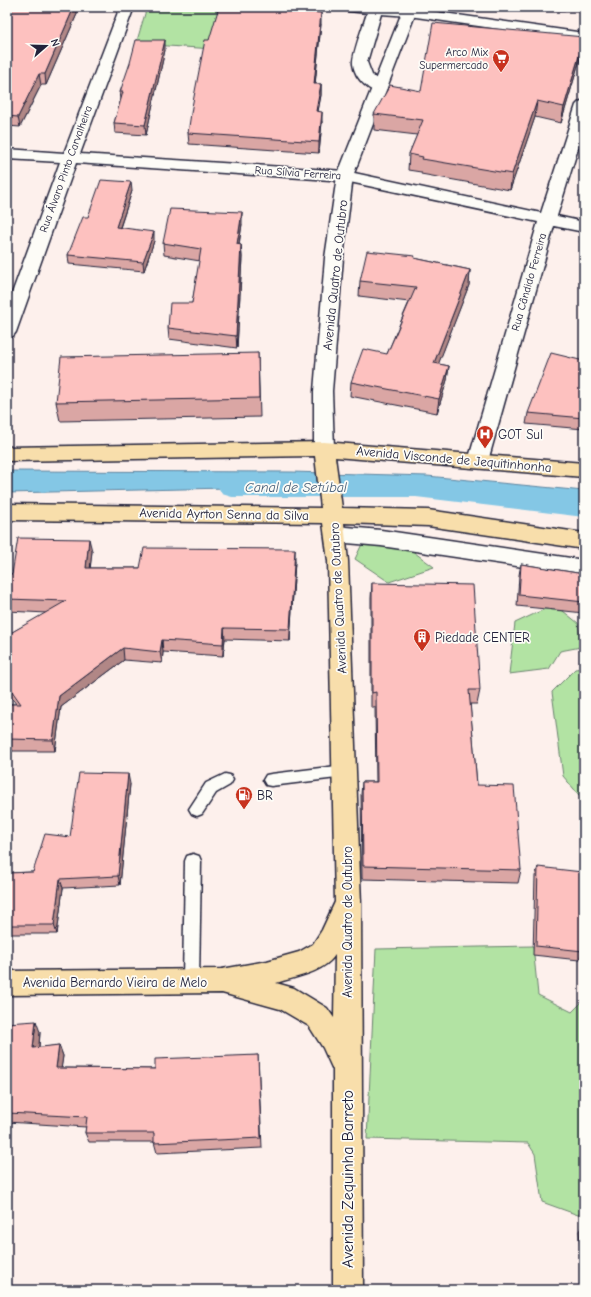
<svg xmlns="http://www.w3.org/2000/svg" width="591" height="1297" viewBox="0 0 591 1297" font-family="'Comic Neue',sans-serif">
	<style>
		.green { fill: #b2e3a3; stroke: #6a826f }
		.water { fill: #84c7e5; stroke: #5d85a1 }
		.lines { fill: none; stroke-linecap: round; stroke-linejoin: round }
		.canal { fill: #84c7e5; fill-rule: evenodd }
		.service-casing { stroke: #22223b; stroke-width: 3 }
		.minor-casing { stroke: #22223b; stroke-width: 3 }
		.secondary-casing { stroke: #22223b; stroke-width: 3 }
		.primary-casing { stroke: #22223b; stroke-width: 3 }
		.service { fill: #fdfcf7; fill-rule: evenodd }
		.minor { fill: #fdfcf7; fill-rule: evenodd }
		.secondary { fill: #fdfcf7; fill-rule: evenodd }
		.primary { fill: #f8deab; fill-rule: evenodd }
		.wall { fill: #daa6a4; stroke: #22223b }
		.shaded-wall { fill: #b18786; stroke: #22223b }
		.building { fill: #fdc1bf; stroke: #22223b }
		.labels { text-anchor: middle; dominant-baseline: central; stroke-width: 3.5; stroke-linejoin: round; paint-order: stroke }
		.far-poi-label { font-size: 11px; fill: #22223b; stroke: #fdfcf7; text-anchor: end }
		.far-street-label { font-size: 11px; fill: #22223b; stroke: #fdfcf7 }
		.street-label { font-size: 13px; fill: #22223b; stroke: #fdfcf7 }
		.poi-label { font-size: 13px; fill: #22223b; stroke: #fdfcf7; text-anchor: start }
		.water-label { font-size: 14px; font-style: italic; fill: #445c76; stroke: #fdfcf7 }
		.near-street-label { font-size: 16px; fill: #22223b; stroke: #fdfcf7 }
	</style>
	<rect width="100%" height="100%" fill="#fdf0ec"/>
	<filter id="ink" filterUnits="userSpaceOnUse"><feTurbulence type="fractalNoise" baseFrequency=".025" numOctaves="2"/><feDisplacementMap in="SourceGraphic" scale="8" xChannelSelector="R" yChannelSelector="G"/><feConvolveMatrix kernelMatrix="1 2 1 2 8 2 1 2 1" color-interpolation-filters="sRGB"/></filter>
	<g filter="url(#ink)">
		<!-- green -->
		<g class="green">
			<path d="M147,7L242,9L230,50L136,44Z"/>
			<path d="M362,544L407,547L434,567L389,582L355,559Z"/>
			<path d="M545,609L563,611L578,623L581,647L560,651L549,669L509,674L515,623Z"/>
			<path d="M584,668V795H579L563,776L552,692L575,669Z"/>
			<path d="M533,946L538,995L572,1012L584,1000V1209L578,1215L542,1202L535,1154L528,1143L367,1139L376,949Z"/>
		</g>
		<!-- water -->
		<path class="water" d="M7,471L292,472L427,476L584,491V506L416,487H272L7,493Z"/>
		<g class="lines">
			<!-- canal -->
			<path class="canal" d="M232,477H416L584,495V517L416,497H232L222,494L218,487L222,480Z"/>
			<defs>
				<g id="service">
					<path d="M345,765L350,766L352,771L350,776L345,777L271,786L266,785L263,780L266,775L271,774Z"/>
					<path d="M225,774L230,775L233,780L230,785L216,793L202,814L197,816L192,814L189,809L206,783Z"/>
					<path d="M193,854L199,856L201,861L199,981L197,987L191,989L185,987L183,981L185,861L187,856Z"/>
				</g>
				<g id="minor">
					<path d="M120,7H134L80,154L345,171L541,213L576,105L579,102L584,100V129L557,216L584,222V232L554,226L488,461L485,466L478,468L471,466L468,461L538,222L345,181L76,163L16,332L13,336L7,338V307L60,162L7,159V149L64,153Z"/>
					<path d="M338,7L409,8L584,33V41L409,16L381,14L367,62L372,75L387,88L384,91C377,93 371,91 365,85C359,80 354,72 353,64C352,54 364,24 367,13L340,10Z"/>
					<path d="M335,526L381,530L584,560V576L381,546L335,542L328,539L325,534L328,529Z"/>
				</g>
				<path id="secondary" d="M404,7H418L353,176L343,258L332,391L334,449L331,454L324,456L317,454L314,449V391L325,258L337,176Z"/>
				<path id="primary" d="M324,442L584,463V477L335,457L342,508L428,510L584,533V549L428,526L344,523L348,561L361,904L363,1290H333V1070L323,1048L309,1026L280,1009L222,993L7,995V971L222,969L267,961L299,952L313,944L322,930L335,902L328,561L323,523L7,520V504L321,508L315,456L7,461V447ZM335,955L334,1018L327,1008L294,988L276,983C295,977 323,973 335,955Z"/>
			</defs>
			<!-- service casing -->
			<use href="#service" class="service-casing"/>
			<!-- minor casing -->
			<use href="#minor" class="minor-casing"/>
			<!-- secondary casing -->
			<use href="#secondary" class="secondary-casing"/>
			<!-- primary casing -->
			<use href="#primary" class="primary-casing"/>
			<!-- service -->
			<use href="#service" class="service"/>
			<!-- minor -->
			<use href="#minor" class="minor"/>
			<!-- secondary -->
			<use href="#secondary" class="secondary"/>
			<!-- primary -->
			<use href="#primary" class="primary"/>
		</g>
		<!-- wall -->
		<g class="wall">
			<path d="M7,7H76L77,14L46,85H41L20,127L7,126Z"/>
			<path d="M537,7H565L564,11Z"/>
			<path d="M271,9L321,24L315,84H321V95L318,111L322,122L319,153L189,144L188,133L209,40Z"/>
			<path d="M165,50L146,135L115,133L114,123L121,99L120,92Z"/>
			<path d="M582,52L561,123L535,117L510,190L421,174V172L408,170L409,154L417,135L374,130V114L421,91Z"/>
			<path d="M132,191L120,228L154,241L144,271L69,264L68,255L88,217Z"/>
			<path d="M242,224L239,245H241L242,257L237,348L169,339L168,328L192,303L200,261L164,255L163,243Z"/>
			<path d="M414,258L470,270L469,285L438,364L449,366L447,380L437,413L350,396L351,382L387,354L409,302L359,296L360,281Z"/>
			<path d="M258,353L260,417L60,421L56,402Z"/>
			<path d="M584,361V429L526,424L528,413Z"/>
			<path d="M92,551L90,568H140L295,561L290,641L225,639L223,656L163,652L162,663L124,660L61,707L55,751H7V704H16L7,691V635L47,613L7,611V574H12Z"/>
			<path d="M521,564L584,574V613L517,606L519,575Z"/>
			<path d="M372,583L480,690L477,704H470L477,785L521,870L518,883L362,879L361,795L362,782H376L375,707H371V598Z"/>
			<path d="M130,784L120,885L63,888L57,934H7V873L33,872L70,837Z"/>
			<path d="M538,867L583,951L579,960L533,955L535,876Z"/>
			<path d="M7,1023L40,1032L39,1048L59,1045L63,1056L61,1068L155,1069L258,1055L262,1148L157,1153L154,1142H89L85,1133L86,1127L7,1122Z"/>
			<path d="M584,1223V1281L579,1231Z"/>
		</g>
		<!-- shaded-wall -->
		<g class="shaded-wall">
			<path d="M74,7H76L77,14L46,85L45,74Z"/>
			<path d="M321,13V24L314,95V84Z"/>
			<path d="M584,39L582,52L561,123L564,107Z"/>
			<path d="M165,40V50L146,135L145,125Z"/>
			<path d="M39,74L41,85L20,127L18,117Z"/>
			<path d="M321,84V95L316,122V111Z"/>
			<path d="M537,101L535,117L510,190L512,174Z"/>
			<path d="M322,112V122L319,153V142Z"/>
			<path d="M131,182L132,191L117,236L116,227Z"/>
			<path d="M242,212V224L237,256V244Z"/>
			<path d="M154,232V241L144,271L143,262Z"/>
			<path d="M241,245L242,257L237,348L236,336Z"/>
			<path d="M470,270L469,285L433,378L434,363Z"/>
			<path d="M449,366L447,380L437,413L439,399Z"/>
			<path d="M89,539L92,551L89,580L86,568Z"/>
			<path d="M295,549V561L290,641V629Z"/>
			<path d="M224,628L225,639L223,656V644Z"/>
			<path d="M162,640L163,652L162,663L160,652Z"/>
			<path d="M123,648L124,660L61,707L55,751L53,740L59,696Z"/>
			<path d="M128,774L130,784L120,885L118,876Z"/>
			<path d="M60,879L63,888L57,934L54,925Z"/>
			<path d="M36,1021L40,1032L38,1058L33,1048Z"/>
			<path d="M59,1045L63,1056L60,1078L56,1068Z"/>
		</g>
		<!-- building -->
		<g class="building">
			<path d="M7,7H74L45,74H39L18,117L7,116Z"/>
			<path d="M219,7H268V8L321,13L314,84H321L316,111L322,112L319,142L188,133L192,107L205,40H209Z"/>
			<path d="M433,23L584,37V39L564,107L537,101L512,174L422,159L423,157L409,154L423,120L374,114L390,85L421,91Z"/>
			<path d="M136,40H165L145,125L114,123L123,92H120L130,63Z"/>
			<path d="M101,180L131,182L116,227L154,232L143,262L68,255L83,217H88Z"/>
			<path d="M170,209L242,212L237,244L241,245L236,336L168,328L170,303H192L201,249L163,243Z"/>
			<path d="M367,251L415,256L414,258L470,270L434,363L449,366L439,399L351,382L363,349L387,354L416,287L360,281Z"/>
			<path d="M258,353L259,398L56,402L61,357Z"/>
			<path d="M551,353L584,361V418L528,413Z"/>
			<path d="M18,538L89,539L86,568H140L144,548L295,549L290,629L224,628L223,644L162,640L160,652L123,648L59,696L53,740L7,739V704H21L7,684V665L9,664L7,662V635L66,601L7,599V574H12Z"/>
			<path d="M521,564L584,574V602L519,595Z"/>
			<path d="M372,583L473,585L480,690H469L477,785L514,786L521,870L363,866L362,782H377L376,692L372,693Z"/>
			<path d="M79,773L128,774L118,876L60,879L54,925H7V873L33,872L45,834L70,837Z"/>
			<path d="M538,867L582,872L583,951L536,946Z"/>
			<path d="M36,1021L33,1048L59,1045L56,1068L155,1069V1059L258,1055L261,1138L154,1143V1133H85L87,1117L7,1113V1023Z"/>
		</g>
	</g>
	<!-- icons -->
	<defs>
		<symbol id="supermarket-pin" viewBox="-11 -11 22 30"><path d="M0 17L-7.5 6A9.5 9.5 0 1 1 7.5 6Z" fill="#c8321e" stroke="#fdfcf7"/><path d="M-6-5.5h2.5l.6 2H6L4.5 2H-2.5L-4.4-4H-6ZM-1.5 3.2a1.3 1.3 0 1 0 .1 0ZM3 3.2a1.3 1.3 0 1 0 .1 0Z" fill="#fff"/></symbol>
		<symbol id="hospital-pin" viewBox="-11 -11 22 30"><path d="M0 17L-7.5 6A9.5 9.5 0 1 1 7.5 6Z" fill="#c8321e" stroke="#fdfcf7"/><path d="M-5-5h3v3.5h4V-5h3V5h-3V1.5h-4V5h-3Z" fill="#fff"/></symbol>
		<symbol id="building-pin" viewBox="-11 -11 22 30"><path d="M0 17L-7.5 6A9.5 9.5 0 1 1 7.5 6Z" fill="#c8321e" stroke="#fdfcf7"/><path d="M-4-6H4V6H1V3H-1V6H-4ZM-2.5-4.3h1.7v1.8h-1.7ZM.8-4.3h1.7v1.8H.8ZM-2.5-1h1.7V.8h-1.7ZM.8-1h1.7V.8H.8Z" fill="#fff"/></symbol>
		<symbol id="fuel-pin" viewBox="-11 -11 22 30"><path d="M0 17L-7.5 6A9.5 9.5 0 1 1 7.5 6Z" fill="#c8321e" stroke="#fdfcf7"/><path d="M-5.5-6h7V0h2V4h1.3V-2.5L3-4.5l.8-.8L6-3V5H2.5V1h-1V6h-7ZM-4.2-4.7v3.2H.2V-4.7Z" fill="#fff"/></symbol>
	</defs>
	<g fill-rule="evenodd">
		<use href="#supermarket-pin" x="491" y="48" width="20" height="27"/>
		<use href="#hospital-pin" x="475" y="424" width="20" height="27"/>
		<use href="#building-pin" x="412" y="627" width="20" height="27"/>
		<use href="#fuel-pin" x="234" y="785" width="20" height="27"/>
	</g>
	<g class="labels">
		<!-- far-poi labels -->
		<g class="far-poi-label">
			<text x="488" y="52">Arco Mix<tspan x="488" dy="13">Supermercado</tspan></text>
		</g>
		<!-- far-street labels -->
		<g class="far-street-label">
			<text transform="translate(66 169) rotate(-70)">Rua Álvaro Pinto Carvalheira</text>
			<text transform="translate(298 173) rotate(4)">Rua Sílvia Ferreira</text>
			<text transform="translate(529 282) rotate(-74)">Rua Cândido Ferreira</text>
		</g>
		<!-- street labels -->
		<g class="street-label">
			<text transform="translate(335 275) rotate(-84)">Avenida Quatro de Outubro</text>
			<text transform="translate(454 459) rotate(5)">Avenida Visconde de Jequitinhonha</text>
			<text transform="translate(224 514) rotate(1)">Avenida Ayrton Senna da Silva</text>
			<text transform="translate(338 598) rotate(-93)">Avenida Quatro de Outubro</text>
			<text transform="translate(347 922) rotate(-90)">Avenida Quatro de Outubro</text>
			<text x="115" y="982">Avenida Bernardo Vieira de Melo</text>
		</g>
		<!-- poi labels -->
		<g class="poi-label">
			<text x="498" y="434">GOT Sul</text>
			<text x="435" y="637">Piedade CENTER</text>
			<text x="257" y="795">BR</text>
		</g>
		<!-- water labels -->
		<g class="water-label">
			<text x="296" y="487">Canal de Setúbal</text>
		</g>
		<!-- near-street labels -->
		<g class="near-street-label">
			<text transform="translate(348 1179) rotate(-90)">Avenida Zequinha Barreto</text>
		</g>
	</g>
	<!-- margin -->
	<rect width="591" height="1297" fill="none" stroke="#fdfcf7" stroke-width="24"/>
	<rect x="12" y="12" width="567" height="1273" fill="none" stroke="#22223b" stroke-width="1.5" filter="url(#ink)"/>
	<!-- north arrow -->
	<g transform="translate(46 46) rotate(70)" stroke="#fdfcf7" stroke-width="3" paint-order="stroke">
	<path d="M0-3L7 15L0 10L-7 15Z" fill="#22223b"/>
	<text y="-6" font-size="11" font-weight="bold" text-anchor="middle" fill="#22223b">N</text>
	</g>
</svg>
